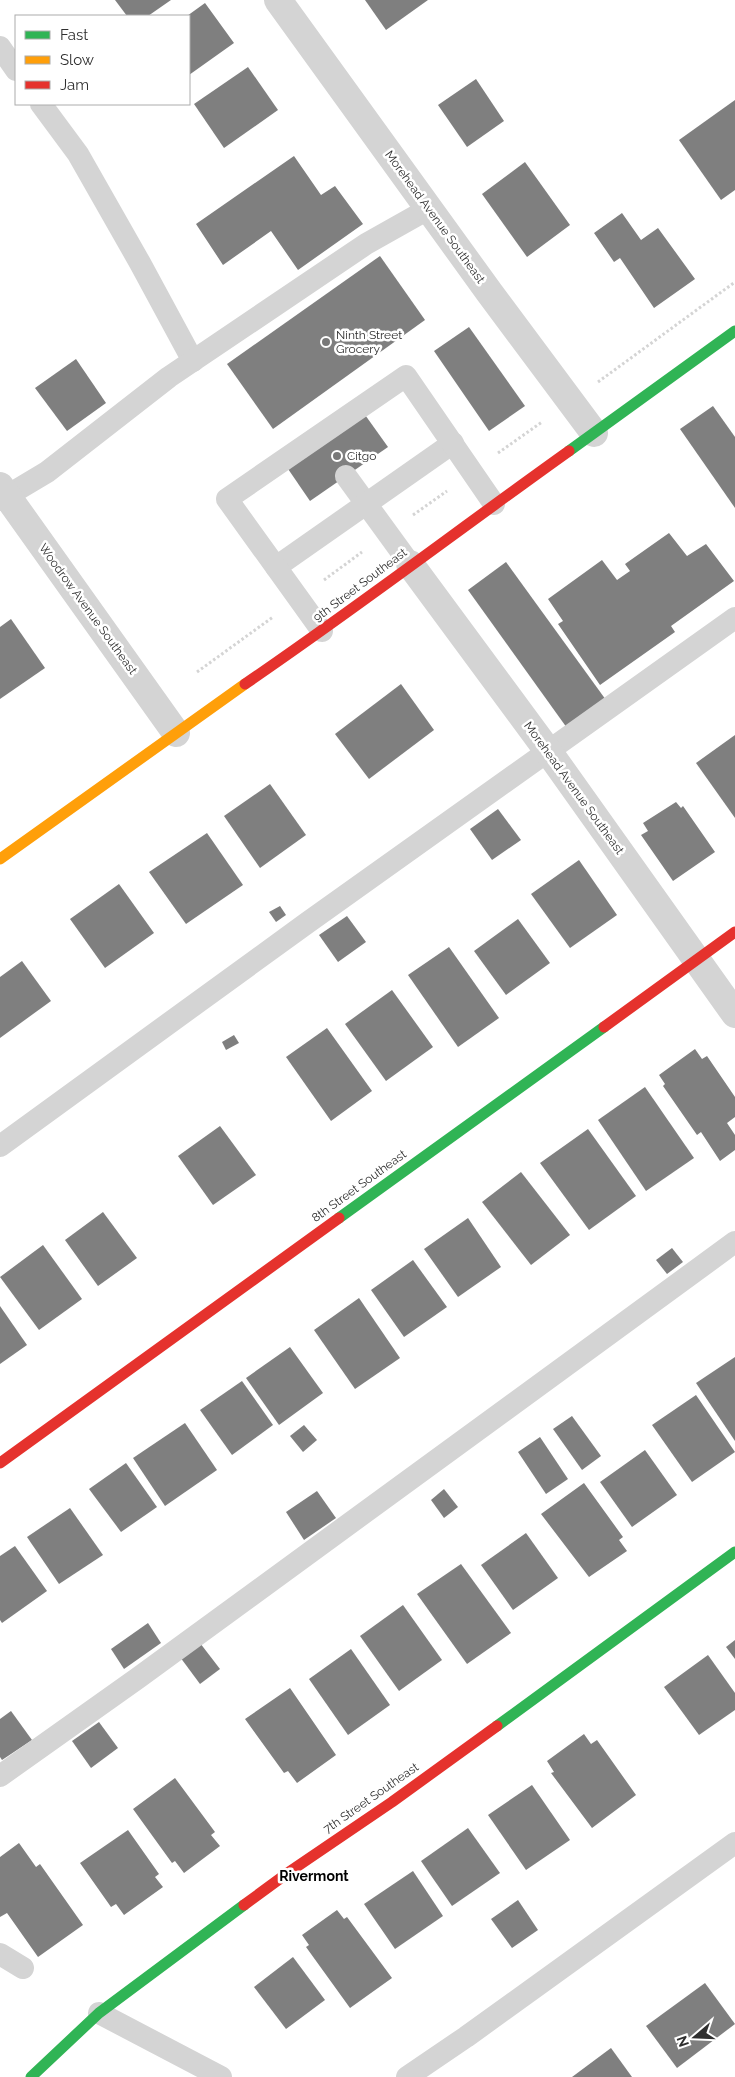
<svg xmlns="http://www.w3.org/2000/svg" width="735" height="2077" viewBox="0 0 735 2077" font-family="Raleway,sans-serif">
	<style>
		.building { fill: #7f7f7f }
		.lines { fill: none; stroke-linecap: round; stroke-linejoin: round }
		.path { stroke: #d4d4d4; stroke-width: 3; stroke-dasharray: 2.5 2.5; stroke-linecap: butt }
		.lane { stroke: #d4d4d4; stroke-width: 22 }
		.street { stroke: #d4d4d4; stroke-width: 28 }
		.fast { stroke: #30b455; stroke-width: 11 }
		.slow { stroke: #ff9f0a; stroke-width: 11 }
		.jam { stroke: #e5322d; stroke-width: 11 }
		.poi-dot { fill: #787878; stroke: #fff; stroke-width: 2 }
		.labels { text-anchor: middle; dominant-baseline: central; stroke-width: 5; stroke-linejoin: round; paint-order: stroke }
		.street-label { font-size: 12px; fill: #2f2f2f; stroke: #fff }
		.poi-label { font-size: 12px; fill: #2f2f2f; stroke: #fff; text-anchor: start }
		.neighbourhood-label { font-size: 14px; font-weight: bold; fill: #000; stroke: #fff }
	</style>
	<rect width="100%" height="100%" fill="#fff"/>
	<!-- building -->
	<g class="building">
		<path d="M115,0H171L148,16H127Z"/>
		<path d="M365,0H428L386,30Z"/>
		<path d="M205,3L234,43L189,75V16H187Z"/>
		<path d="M248,67L278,110L224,148L194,104Z"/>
		<path d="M476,79L504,121L467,147L438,105Z"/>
		<path d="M735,100V190L721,200L679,140Z"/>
		<path d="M294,156L321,195L335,186L363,224L298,270L271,231L223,265L196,224Z"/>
		<path d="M525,162L570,225L527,257L482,194Z"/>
		<path d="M622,213L641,240L658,228L695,279L654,308L620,258L614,262L594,233Z"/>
		<path d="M380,256L425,320L273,429L227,364Z"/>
		<path d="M469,327L525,406L489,431L434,351Z"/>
		<path d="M76,359L106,403L67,431L35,388Z"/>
		<path d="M713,406L735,437V508L680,429Z"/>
		<path d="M363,412L388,447L310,501L286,466Z"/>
		<path d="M669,533L687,556L706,544L734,581L671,626L675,632L600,685L558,624L563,621L548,599L602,560L617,580L630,571L625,564Z"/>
		<path d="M506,562L606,700L567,728L468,590Z"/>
		<path d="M11,619L45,668L0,699V627Z"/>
		<path d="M401,684L434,730L369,779L335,734Z"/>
		<path d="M735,735V818L696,763Z"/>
		<path d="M270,784L306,835L260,868L224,816Z"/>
		<path d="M676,802L681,808L683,806L715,852L673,881L641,835L648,831L643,823Z"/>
		<path d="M498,809L521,840L492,860L470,829Z"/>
		<path d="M207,833L243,885L186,924L149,872Z"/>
		<path d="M579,860L617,915L570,948L531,894Z"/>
		<path d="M119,884L154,933L105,968L70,919Z"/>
		<path d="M280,906L286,915L276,922L269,912Z"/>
		<path d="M347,916L366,942L338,962L319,935Z"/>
		<path d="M518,919L550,963L506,995L474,951Z"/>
		<path d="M449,947L499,1018L458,1047L408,975Z"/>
		<path d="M22,961L51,1001L0,1038V977Z"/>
		<path d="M392,990L433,1047L386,1081L345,1024Z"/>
		<path d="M327,1028L372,1091L331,1121L286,1057Z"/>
		<path d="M234,1035L239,1043L226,1050L222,1042Z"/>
		<path d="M695,1049L702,1059L707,1056L735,1097V1117L727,1123L735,1135V1150L720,1161L701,1132L697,1135L663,1086L665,1084L659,1075Z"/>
		<path d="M645,1087L694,1158L646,1191L598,1120Z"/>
		<path d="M220,1126L256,1175L213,1205L178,1156Z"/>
		<path d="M588,1129L636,1196L589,1230L540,1163Z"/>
		<path d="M521,1172L570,1235L531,1265L482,1202Z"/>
		<path d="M103,1212L137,1258L98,1286L65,1240Z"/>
		<path d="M468,1218L501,1267L458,1297L424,1249Z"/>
		<path d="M43,1245L82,1299L39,1330L0,1277Z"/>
		<path d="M672,1248L683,1262L667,1274L656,1260Z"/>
		<path d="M413,1260L447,1307L404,1337L371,1290Z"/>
		<path d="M359,1298L400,1358L355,1389L314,1330Z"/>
		<path d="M0,1306L27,1345L0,1364Z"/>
		<path d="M290,1347L323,1393L279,1425L246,1378Z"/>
		<path d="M735,1357V1441L696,1383Z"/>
		<path d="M242,1381L273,1425L232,1455L200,1410Z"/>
		<path d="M696,1395L735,1452L692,1482L652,1425Z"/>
		<path d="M572,1416L601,1456L582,1470L553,1429Z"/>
		<path d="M185,1423L217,1470L165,1506L133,1458Z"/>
		<path d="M304,1425L317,1440L303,1452L290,1436Z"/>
		<path d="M540,1437L568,1479L546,1494L518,1452Z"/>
		<path d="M645,1450L677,1495L632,1527L600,1482Z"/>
		<path d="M126,1463L157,1507L121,1532L89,1489Z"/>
		<path d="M584,1483L623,1537L619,1540L627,1551L589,1577L541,1514Z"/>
		<path d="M444,1489L458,1507L444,1518L431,1500Z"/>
		<path d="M317,1491L336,1518L304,1540L286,1512Z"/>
		<path d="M70,1508L103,1555L59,1584L27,1537Z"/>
		<path d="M526,1533L558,1578L513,1610L481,1565Z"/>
		<path d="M15,1546L47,1591L2,1623L0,1620V1556Z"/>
		<path d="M461,1564L511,1633L467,1664L417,1594Z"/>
		<path d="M403,1605L442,1660L399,1691L360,1636Z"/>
		<path d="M148,1623L161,1643L124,1669L111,1649Z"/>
		<path d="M735,1640V1659L726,1647Z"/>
		<path d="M200,1643L220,1669L200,1684L180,1657Z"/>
		<path d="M351,1649L390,1705L348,1735L309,1679Z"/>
		<path d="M708,1655L735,1693V1710L699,1735L664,1687Z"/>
		<path d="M290,1688L336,1755L297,1783L288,1771L284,1773L245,1719Z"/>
		<path d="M11,1711L32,1740L2,1760L0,1757V1719Z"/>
		<path d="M99,1722L118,1748L91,1768L72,1741Z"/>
		<path d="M584,1734L591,1744L597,1740L636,1795L592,1828L551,1773L554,1772L547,1761Z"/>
		<path d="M175,1778L215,1832L211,1835L220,1846L184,1873L175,1861L172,1863L133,1809Z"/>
		<path d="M532,1785L570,1840L526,1870L488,1815Z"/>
		<path d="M468,1828L500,1873L452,1906L421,1861Z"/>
		<path d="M128,1830L159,1874L155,1877L163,1887L124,1915L116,1904L111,1907L80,1863Z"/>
		<path d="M19,1843L36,1867L40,1864L83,1925L38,1957L7,1913L0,1917V1857Z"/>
		<path d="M413,1871L443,1916L395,1949L364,1904Z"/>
		<path d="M518,1900L538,1930L512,1948L491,1919Z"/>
		<path d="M337,1910L344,1919L347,1917L392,1978L350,2008L306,1947L309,1945L302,1935Z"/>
		<path d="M293,1957L325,2000L286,2029L254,1987Z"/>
		<path d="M705,1983L735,2024L677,2068L646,2026Z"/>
		<path d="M611,2048L632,2077H572Z"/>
	</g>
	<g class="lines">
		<!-- path -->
		<g class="path">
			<path d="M598,382L735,282"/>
			<path d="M498,453L542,422"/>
			<path d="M413,515L447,491"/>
			<path d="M324,580L362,552"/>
			<path d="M197,672L273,617"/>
		</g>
		<!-- lane -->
		<g class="lane">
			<path d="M0,47L16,70"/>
			<path d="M41,104L78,154L140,263L193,361"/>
			<path d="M346,476L410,564"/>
			<path d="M0,500L47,472L169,377L366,244L430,208"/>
			<path d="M276,567L453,443"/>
			<path d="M322,631L227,499L406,376L494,504"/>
			<path d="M0,1146L307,923L735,618"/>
			<path d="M0,1776L138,1678L735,1242"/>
			<path d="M0,1954L23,1968"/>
			<path d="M99,2013L221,2077"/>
			<path d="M407,2077L466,2037L735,1843"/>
		</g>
		<!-- street -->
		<g class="street">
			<path d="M278,0L489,292L594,433"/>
			<path d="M0,486L176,733"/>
			<path d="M410,564L548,751L735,1014"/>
		</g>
		<!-- fast -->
		<g class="fast">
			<path d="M569,451L735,331"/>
			<path d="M339,1218L604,1027"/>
			<path d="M497,1726L735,1552"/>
			<path d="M31,2077L99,2013L244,1905"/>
		</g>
		<!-- slow -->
		<path class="slow" d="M0,859L245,684"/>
		<!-- jam -->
		<g class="jam">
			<path d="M245,684C355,609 461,528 569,451"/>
			<path d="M604,1027L735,932"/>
			<path d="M0,1463L339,1218"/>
			<path d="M244,1905L289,1872L392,1802L497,1726"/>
		</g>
	</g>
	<!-- markers -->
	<g class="poi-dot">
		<circle cx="326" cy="342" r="5"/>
		<circle cx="337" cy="456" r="5"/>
	</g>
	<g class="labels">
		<!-- street labels -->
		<g class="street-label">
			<text transform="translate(435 217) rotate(54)">Morehead Avenue Southeast</text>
			<text transform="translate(360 585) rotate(-37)">9th Street Southeast</text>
			<text transform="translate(88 609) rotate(54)">Woodrow Avenue Southeast</text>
			<text transform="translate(574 788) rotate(54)">Morehead Avenue Southeast</text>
			<text transform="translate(359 1186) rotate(-36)">8th Street Southeast</text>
			<text transform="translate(371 1798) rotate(-35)">7th Street Southeast</text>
		</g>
		<!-- poi labels -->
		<g class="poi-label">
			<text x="336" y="335">Ninth Street<tspan x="336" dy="14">Grocery</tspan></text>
			<text x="347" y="456">Citgo</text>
		</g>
		<!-- neighbourhood labels -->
		<g class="neighbourhood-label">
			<text x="314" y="1876">Rivermont</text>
		</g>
	</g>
	<!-- legend -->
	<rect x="15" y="15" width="175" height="90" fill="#ffffff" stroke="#acacac"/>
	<rect x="25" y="31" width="25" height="8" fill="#30b455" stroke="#acacac"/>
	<text x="60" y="40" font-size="15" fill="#2f2f2f">Fast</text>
	<rect x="25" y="56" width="25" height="8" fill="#ff9f0a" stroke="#acacac"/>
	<text x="60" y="65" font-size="15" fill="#2f2f2f">Slow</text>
	<rect x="25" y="81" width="25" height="8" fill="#e5322d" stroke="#acacac"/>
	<text x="60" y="90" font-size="15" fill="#2f2f2f">Jam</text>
	<!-- north arrow -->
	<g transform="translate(695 2037) rotate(251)" stroke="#ffffff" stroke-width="4" paint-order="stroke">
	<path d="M0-4L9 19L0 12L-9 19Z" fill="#2f2f2f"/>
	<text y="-8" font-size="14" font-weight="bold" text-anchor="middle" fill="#2f2f2f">N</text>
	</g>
</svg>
